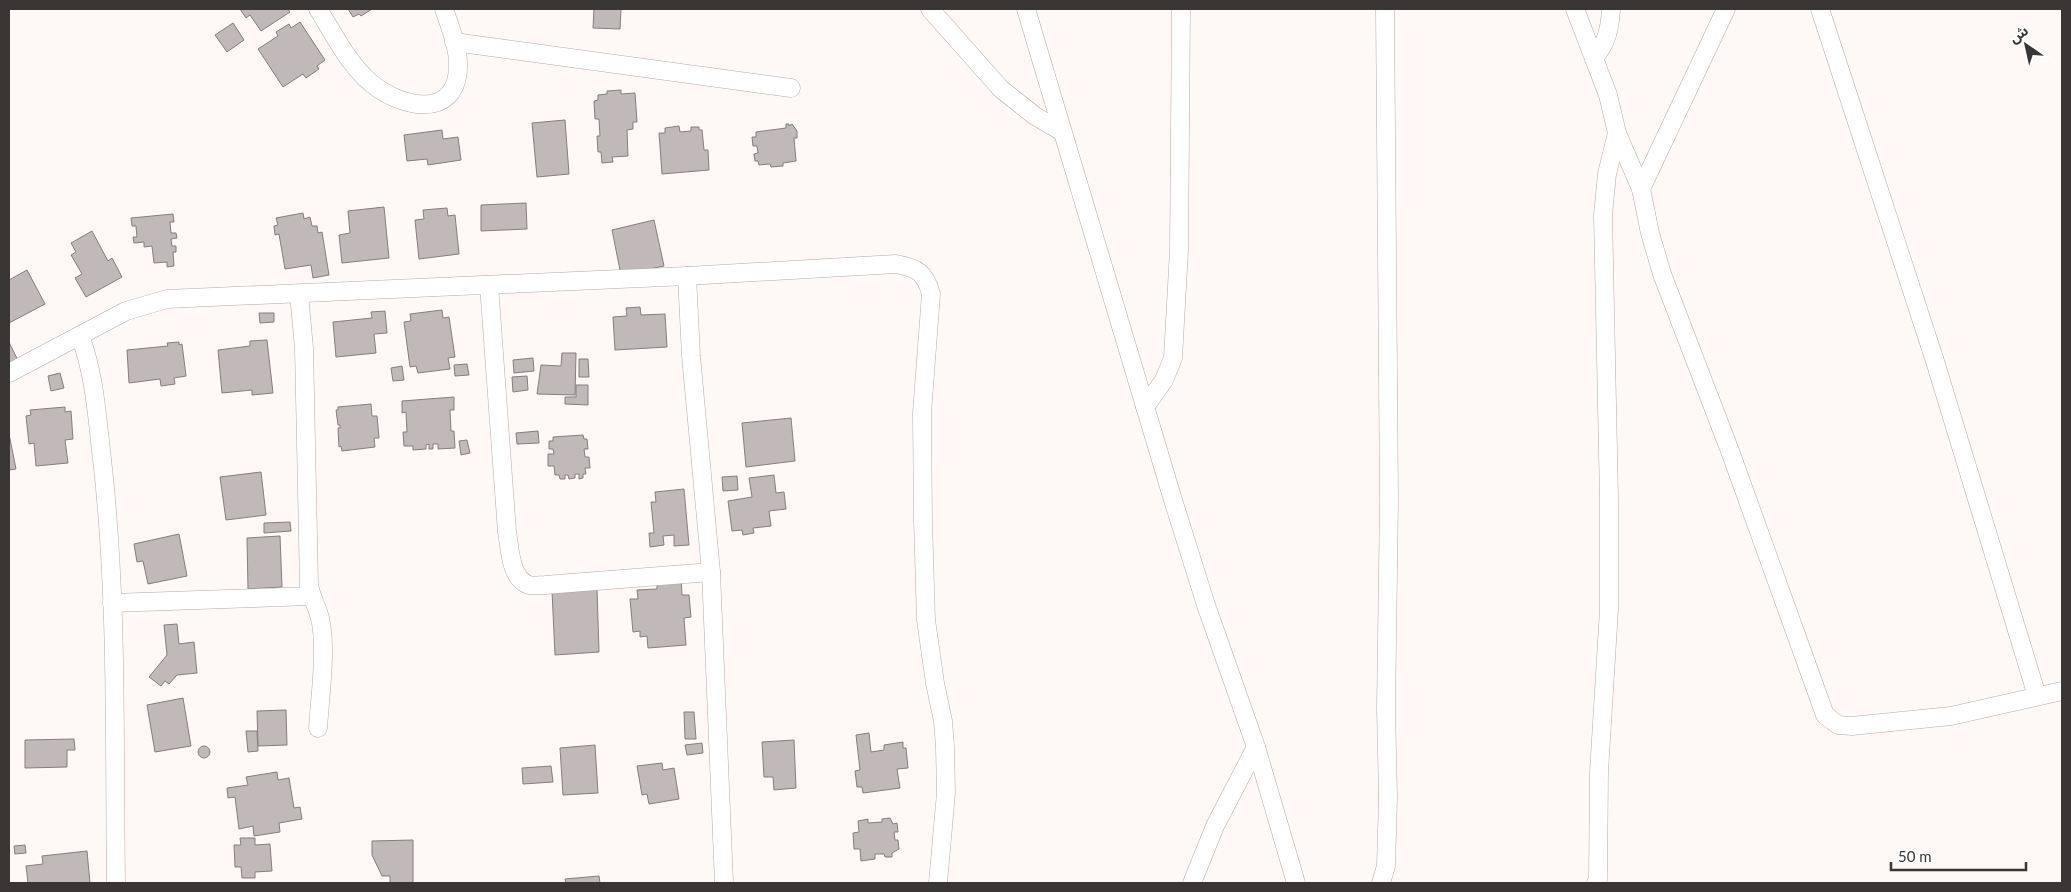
<svg xmlns="http://www.w3.org/2000/svg" width="2071" height="892" viewBox="0 0 2071 892" font-family="Lato,'Noto Sans Arabic',sans-serif">
	<style>
		.building { fill: #c1b8b9; stroke: #867d7e }
		.lines { fill: none; stroke-linecap: round; stroke-linejoin: round }
		.minor-casing { stroke: #b4aba9; stroke-width: 19 }
		.minor { stroke: #fff; stroke-width: 18 }
	</style>
	<rect width="100%" height="100%" fill="#fef8f7"/>
	<!-- building -->
	<g class="building">
		<path d="M240,9H288L290,12L261,31L250,15L246,18Z"/>
		<path d="M348,9H372L361,16L359,14L353,17Z"/>
		<path d="M594,9H621L620,29L593,28Z"/>
		<path d="M300,22L325,60L317,66L319,69L306,78L303,74L283,87L258,49L278,36L276,32L289,24L291,28Z"/>
		<path d="M233,23L244,40L227,52L215,35Z"/>
		<path d="M621,90V94L635,93L637,122H633V129L627,130L628,156L612,157L613,162L602,163L601,152H598L597,136H600L599,119H595L594,101L598,100V95L607,94V91Z"/>
		<path d="M565,120L569,174L537,177L532,123Z"/>
		<path d="M786,124H789V126L792,124L797,131V138H794L796,161L783,163V166L771,167L770,164L759,165L758,161H755L754,154L758,153L757,146H753L752,137H756V132L786,128Z"/>
		<path d="M679,126L680,132L691,131V127H699V130H702L704,150H708L709,170L662,174L659,133H665V128Z"/>
		<path d="M442,130L443,139L458,137L461,160L428,165L427,159L407,161L404,135Z"/>
		<path d="M526,203L527,229L481,231V205Z"/>
		<path d="M384,207L389,258L342,263L339,235L350,233L348,211Z"/>
		<path d="M447,208L448,216L455,215L459,254L419,259L415,220L424,219L423,210Z"/>
		<path d="M303,213L304,219L310,217L312,226H317L318,233L322,232L329,275L313,278L311,265L285,269L279,234L275,235L274,226L278,225L276,218Z"/>
		<path d="M173,214L174,222H170L171,233H176L177,238L171,239L172,246H176V252H173L174,266L167,267V262L154,263L152,246L144,247V242L134,243L133,237H137L136,226H132L131,218Z"/>
		<path d="M654,220L664,266L621,275L612,230Z"/>
		<path d="M92,231L108,261L112,258L122,277L86,297L75,278L82,274L71,255L76,252L71,243Z"/>
		<path d="M27,270L45,304L9,323V280Z"/>
		<path d="M640,307L641,315L665,314L667,347L615,350L613,317L627,316L626,308Z"/>
		<path d="M442,310L443,318L449,317L455,357L448,358L450,369L418,373L416,366L410,367L404,322L411,321L410,314Z"/>
		<path d="M385,311L387,333L374,334L376,353L336,357L333,322L372,318L371,312Z"/>
		<path d="M259,313H274V322L260,323Z"/>
		<path d="M267,340L273,393L252,395V390L222,393L218,350L250,346V341Z"/>
		<path d="M9,342L20,365L9,369Z"/>
		<path d="M179,342V345L182,344L186,376L174,378L175,384L161,386L160,379L129,383L127,350L168,346L167,343Z"/>
		<path d="M562,353H576L575,395L537,394L541,365L561,366Z"/>
		<path d="M533,358L534,371L514,373L513,360Z"/>
		<path d="M579,359H588L589,377H579Z"/>
		<path d="M467,364L469,375L455,376L454,365Z"/>
		<path d="M402,366L404,380L393,381L391,368Z"/>
		<path d="M60,373L64,388L51,391L48,376Z"/>
		<path d="M527,376L528,390L513,392L512,377Z"/>
		<path d="M576,385H588V405L565,404V397H576Z"/>
		<path d="M454,397V410H450L451,431H454L455,448L438,449V444H433V449H429V444L426,445V449L413,450V446H404L403,432H407L406,412L402,413V401Z"/>
		<path d="M371,404L372,416H377L379,438H374L375,447L342,451L341,446L339,447L338,428H340V425H338L336,410H338V407Z"/>
		<path d="M65,407V412L71,411L73,439L65,440L68,463L36,466L34,443L29,444L26,416L31,415L30,410Z"/>
		<path d="M791,418L795,461L746,467L742,423Z"/>
		<path d="M538,431L539,443L517,444L516,433Z"/>
		<path d="M9,434L16,469L9,470Z"/>
		<path d="M583,435L584,439H587L588,449H584L585,457H589L590,468H585L586,474H583V478L579,479V474H575V478L569,479L568,475H565V479H560L559,475H555L554,466H548V454H554L553,449H549V441H553V437Z"/>
		<path d="M467,440L470,453L461,455L459,441Z"/>
		<path d="M261,472L266,515L226,520L220,477Z"/>
		<path d="M774,475L776,493L784,492L786,509L769,511L771,526L753,528L754,533L743,535L742,530L732,531L728,501L752,497L749,478Z"/>
		<path d="M737,476L738,490L723,491L722,477Z"/>
		<path d="M684,489L689,545L674,546V535L663,536L664,545L650,547L649,533H654L651,502H656L655,492Z"/>
		<path d="M290,522L291,531L264,533V523Z"/>
		<path d="M179,534L187,576L148,584L143,561L137,562L134,544Z"/>
		<path d="M280,536L282,587L248,589L247,538Z"/>
		<path d="M681,578L682,595H689L691,617L684,618L686,645L648,648L647,636L640,637V631L633,632L630,599H638L637,590L657,589V579Z"/>
		<path d="M597,589L599,652L555,655L552,591Z"/>
		<path d="M177,624L179,644L194,642L197,673L177,675L169,684L165,681L161,686L149,677L167,655L164,625Z"/>
		<path d="M183,698L191,746L155,752L147,705Z"/>
		<path d="M286,710L287,745L258,746L257,711Z"/>
		<path d="M684,712H694L696,739H685Z"/>
		<path d="M246,731H257L258,751L248,752Z"/>
		<path d="M869,733L871,752L884,750V745L903,742V748H906L908,768L897,769L900,788L863,793L862,787H857L855,771L860,770L856,735Z"/>
		<path d="M74,739L75,750H67V767L25,768V740Z"/>
		<path d="M794,740L796,788L774,790L773,777H764L762,742Z"/>
		<path d="M702,743L703,753L687,755L685,745Z"/>
		<path d="M595,745L598,793L563,795L560,748Z"/>
		<circle cx="204" cy="752" r="6"/>
		<path d="M662,763L663,770L674,768L679,799L649,804L647,794L642,795L637,766Z"/>
		<path d="M551,766L553,782L523,784L522,768Z"/>
		<path d="M277,772L278,780L289,778L294,808L300,807L302,819L279,823L280,832L254,836L253,826L239,829L235,797L228,798L227,788L248,785L246,777Z"/>
		<path d="M890,818L893,824L897,823L898,832H894L895,840H898L899,849L892,853V857H885L884,854H875V859L861,861L860,849H854L853,833L859,832L858,821L868,819V823L882,822V819Z"/>
		<path d="M240,838H255V845L270,844L272,871L255,872V878H242L241,867H235L234,845H241Z"/>
		<path d="M413,840V883H390V876H382L372,855V841Z"/>
		<path d="M25,845L26,853L15,854L14,846Z"/>
		<path d="M87,851L90,883H28L26,866L43,864L42,856Z"/>
		<path d="M599,876L600,883H566L565,879Z"/>
	</g>
	<g class="lines">
		<defs>
			<g id="minor">
				<path d="M318,9C334,34 348,64 371,83C399,107 456,121 458,68C459,48 450,27 444,9"/>
				<path d="M930,9L1001,89L1035,116L1061,131"/>
				<path d="M1026,9L1173,500L1206,605L1256,747L1296,883"/>
				<path d="M1575,9L1608,95L1617,133L1641,189L1650,233L1662,274L1730,451L1825,715L1838,725L1852,726L1951,716L2062,691"/>
				<path d="M1820,9L1934,358L2037,696"/>
				<path d="M454,42L791,88"/>
				<path d="M1594,58C1607,43 1610,28 1611,9"/>
				<path d="M1641,189L1726,9"/>
				<path d="M687,276L691,356L711,572L724,883"/>
				<path d="M489,285L507,532C510,548 510,579 529,585C534,586 540,585 545,585L711,572"/>
				<path d="M299,294L304,348L309,585C311,596 317,607 320,618C327,649 320,696 318,728"/>
				<path d="M80,336C95,375 97,418 102,459C118,600 114,742 116,883"/>
				<path d="M9,373L126,311L167,299L687,276L896,264C917,268 925,272 931,294L922,413L923,521L926,620L935,683L943,721L945,747L946,793L938,883"/>
				<path d="M1145,407L1164,380L1173,358L1179,250L1181,9"/>
				<path d="M112,603L311,596"/>
				<path d="M1192,883L1215,826L1256,747"/>
				<path d="M1381,883L1386,866L1388,797L1386,709L1389,500L1385,9"/>
				<path d="M1596,883L1598,879L1599,772L1609,609V499L1603,215L1607,174L1617,133"/>
			</g>
		</defs>
		<!-- minor casing -->
		<use href="#minor" class="minor-casing"/>
		<!-- minor -->
		<use href="#minor" class="minor"/>
	</g>
	<!-- border -->
	<rect width="2071" height="892" fill="none" stroke="#3a3635" stroke-width="20"/>
	<!-- north arrow -->
	<g transform="translate(2026 45) rotate(326)" stroke="#ffffff" stroke-width="4" paint-order="stroke">
	<path d="M0-4L9 19L0 12L-9 19Z" fill="#3a3635"/>
	<text y="-8" font-size="14" font-weight="bold" text-anchor="middle" fill="#3a3635">ش</text>
	</g>
	<!-- scale -->
	<path d="M1891 862v8h135v-8" fill="none" stroke="#3a3635" stroke-width="2.5"/>
	<text x="1898" y="862" font-size="15" fill="#3a3635" stroke="#ffffff" stroke-width="4" paint-order="stroke">50 m</text>
</svg>
